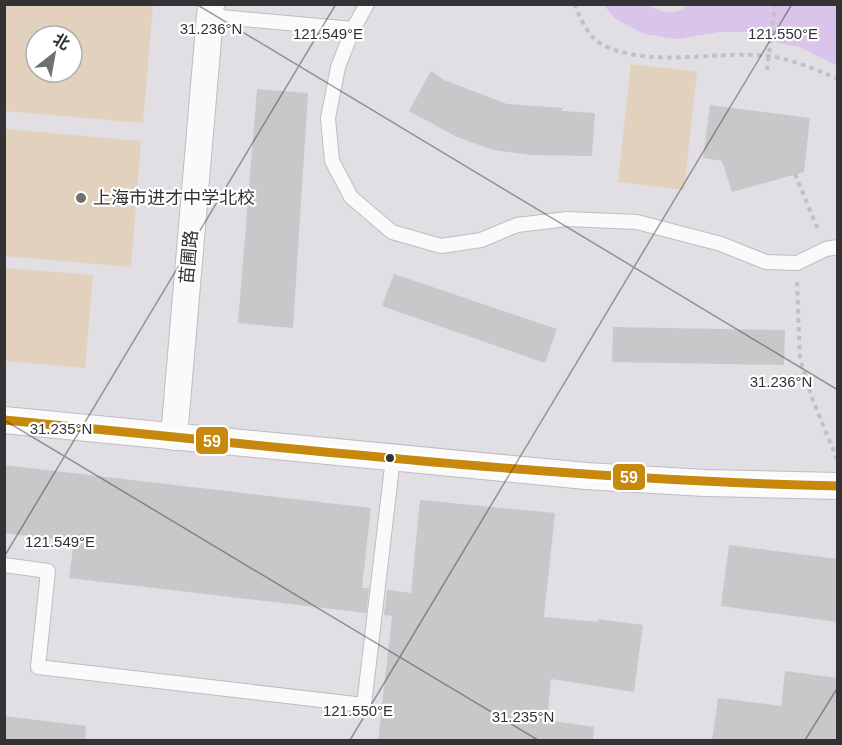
<svg xmlns="http://www.w3.org/2000/svg" width="842" height="745" viewBox="0 0 842 745" font-family="Arial,'Noto Sans SC',sans-serif">
	<style>
		.green { fill: #e2d2bd; fill-rule: evenodd }
		.water { fill: #dbc4ea }
		.building { fill: #c9c7ca }
		.lines { fill: none; stroke-linecap: round; stroke-linejoin: round }
		.service-casing { stroke: #bebdc0; stroke-width: 16 }
		.minor-casing { stroke: #bebdc0; stroke-width: 28 }
		.path { stroke: #c1c1c1; stroke-width: 4; stroke-dasharray: 4.5 4.5; stroke-linecap: butt }
		.service { stroke: #fafafb; stroke-width: 14 }
		.minor { stroke: #fafafb; stroke-width: 26 }
		.bus-1-casing { stroke: #fff; stroke-width: 14 }
		.bus-1 { stroke: #c6890d; stroke-width: 9 }
		.ticks { fill: none; stroke: #333235; stroke-width: 1.5; stroke-opacity: 0.45 }
		.poi-dot { fill: #706f72; stroke: #fff; stroke-width: 2 }
		.bus-dot { fill: #333235; stroke: #fff; stroke-width: 2 }
		.labels { text-anchor: middle; dominant-baseline: central; stroke-width: 4.5; stroke-linejoin: round; paint-order: stroke }
		.poi-label { font-size: 18px; fill: #333235; stroke: #fff; text-anchor: start }
		.street-label { font-size: 18px; fill: #333235; stroke: #fff }
		.ticks-label { font-size: 15px; text-anchor: middle; fill: #333235; stroke: #fff; stroke-width: 4.5; stroke-linejoin: round; paint-order: stroke }
		.line-badge { stroke: #fff; stroke-width: 2 }
		.badge-label { font-size: 16px; text-anchor: middle; font-weight: bold; fill: #fff }
	</style>
	<rect width="100%" height="100%" fill="#e1dfe3"/>
	<!-- green -->
	<g class="green">
		<path d="M4,5H153L143,123L5,111ZM36,36H72V72H36Z"/>
		<path d="M631,64L697,72L684,190L618,182Z"/>
		<path d="M5,129L141,141L131,267L5,256Z"/>
		<path d="M5,268L93,275L85,368L5,361Z"/>
	</g>
	<!-- water -->
	<path class="water" d="M689,5H837V66L800,47L770,41L750,32H720L677,39L644,34L614,18L604,5C615,4 627,4 638,4C658,6 667,21 689,5Z"/>
	<!-- building -->
	<g class="building">
		<path d="M431,71L444,80L507,104L562,108V111L595,113L592,156L532,155L493,150L457,137L409,111Z"/>
		<path d="M257,89L308,93L293,328L238,323Z"/>
		<path d="M710,105L810,118L804,172L732,192L722,161L703,158Z"/>
		<path d="M394,274L557,329L545,363L382,306Z"/>
		<path d="M613,327L785,330L784,365L612,362Z"/>
		<path d="M4,465L371,508L362,588H369L366,613L69,578L74,541L4,533Z"/>
		<path d="M420,500L555,513L544,617L598,622V619L643,625L634,692L551,679L547,720L594,727L593,741H378L392,616L384,615L387,590L411,593Z"/>
		<path d="M729,545L837,559V622L721,606Z"/>
		<path d="M785,671L837,678V741H712L718,698L781,706Z"/>
		<path d="M4,716L86,726L85,741H4Z"/>
	</g>
	<g class="lines">
		<defs>
			<g id="service">
				<path d="M367,4L353,29L338,67L328,118L332,161L351,197L392,232L441,246L481,240L517,225L567,219L637,222L721,244L766,262L797,263L826,249L838,247"/>
				<path d="M210,16L353,29"/>
				<path d="M4,565L48,571L38,667L364,705L393,458"/>
			</g>
			<g id="minor">
				<path d="M4,420L586,476L705,483L838,486"/>
				<path d="M174,437L211,4"/>
			</g>
		</defs>
		<!-- service casing -->
		<use href="#service" class="service-casing"/>
		<!-- minor casing -->
		<use href="#minor" class="minor-casing"/>
		<!-- path -->
		<g class="path">
			<path d="M574,4C581,19 588,37 603,45C652,69 716,50 768,56C793,59 814,69 838,79"/>
			<path d="M767,70L775,4"/>
			<path d="M795,174L819,232"/>
			<path d="M797,282L800,359L812,398L837,459"/>
		</g>
		<!-- service -->
		<use href="#service" class="service"/>
		<!-- minor -->
		<use href="#minor" class="minor"/>
		<defs>
			<path id="bus-1" d="M4,420C282,447 559,480 838,486"/>
		</defs>
		<!-- bus-1 casing -->
		<use href="#bus-1" class="bus-1-casing"/>
		<!-- bus-1 -->
		<use href="#bus-1" class="bus-1"/>
	</g>
	<!-- ticks -->
	<path class="ticks" d="M196,4L838,390M4,420L538,740M4,557L336,4M350,740L792,4M805,740L838,687"/>
	<!-- markers -->
	<circle class="poi-dot" cx="81" cy="198" r="6"/>
	<circle class="bus-dot" cx="390" cy="458" r="5"/>
	<g class="labels">
		<!-- poi labels -->
		<g class="poi-label">
			<text x="93" y="198">上海市进才中学北校</text>
		</g>
		<!-- street labels -->
		<g class="street-label">
			<text transform="translate(189 257) rotate(-85)">苗圃路</text>
		</g>
	</g>
	<g class="ticks-label">
		<text x="211" y="34">31.236°N</text>
		<text x="328" y="39">121.549°E</text>
		<text x="783" y="39">121.550°E</text>
		<text x="781" y="387">31.236°N</text>
		<text x="61" y="434">31.235°N</text>
		<text x="60" y="547">121.549°E</text>
		<text x="358" y="716">121.550°E</text>
		<text x="523" y="722">31.235°N</text>
	</g>
	<g class="line-badge">
		<rect x="195" y="426" width="34" height="29" rx="6" fill="#c6890d"/>
		<rect x="612" y="463" width="34" height="28" rx="6" fill="#c6890d"/>
	</g>
	<g class="badge-label">
		<text x="212" y="447">59</text>
		<text x="629" y="483">59</text>
	</g>
	<!-- border -->
	<rect width="842" height="745" fill="none" stroke="#333235" stroke-width="12"/>
	<!-- north arrow -->
	<g transform="translate(54 54) rotate(31)"><circle r="28" fill="#ffffff" stroke="#adadae" stroke-width="1.5"/>
	<path d="M0-4.5L10 22L0 15L-10 22Z" fill="#706f72"/>
	<text y="-9" font-size="16" font-weight="bold" text-anchor="middle" fill="#333235">北</text>
	</g>
</svg>
